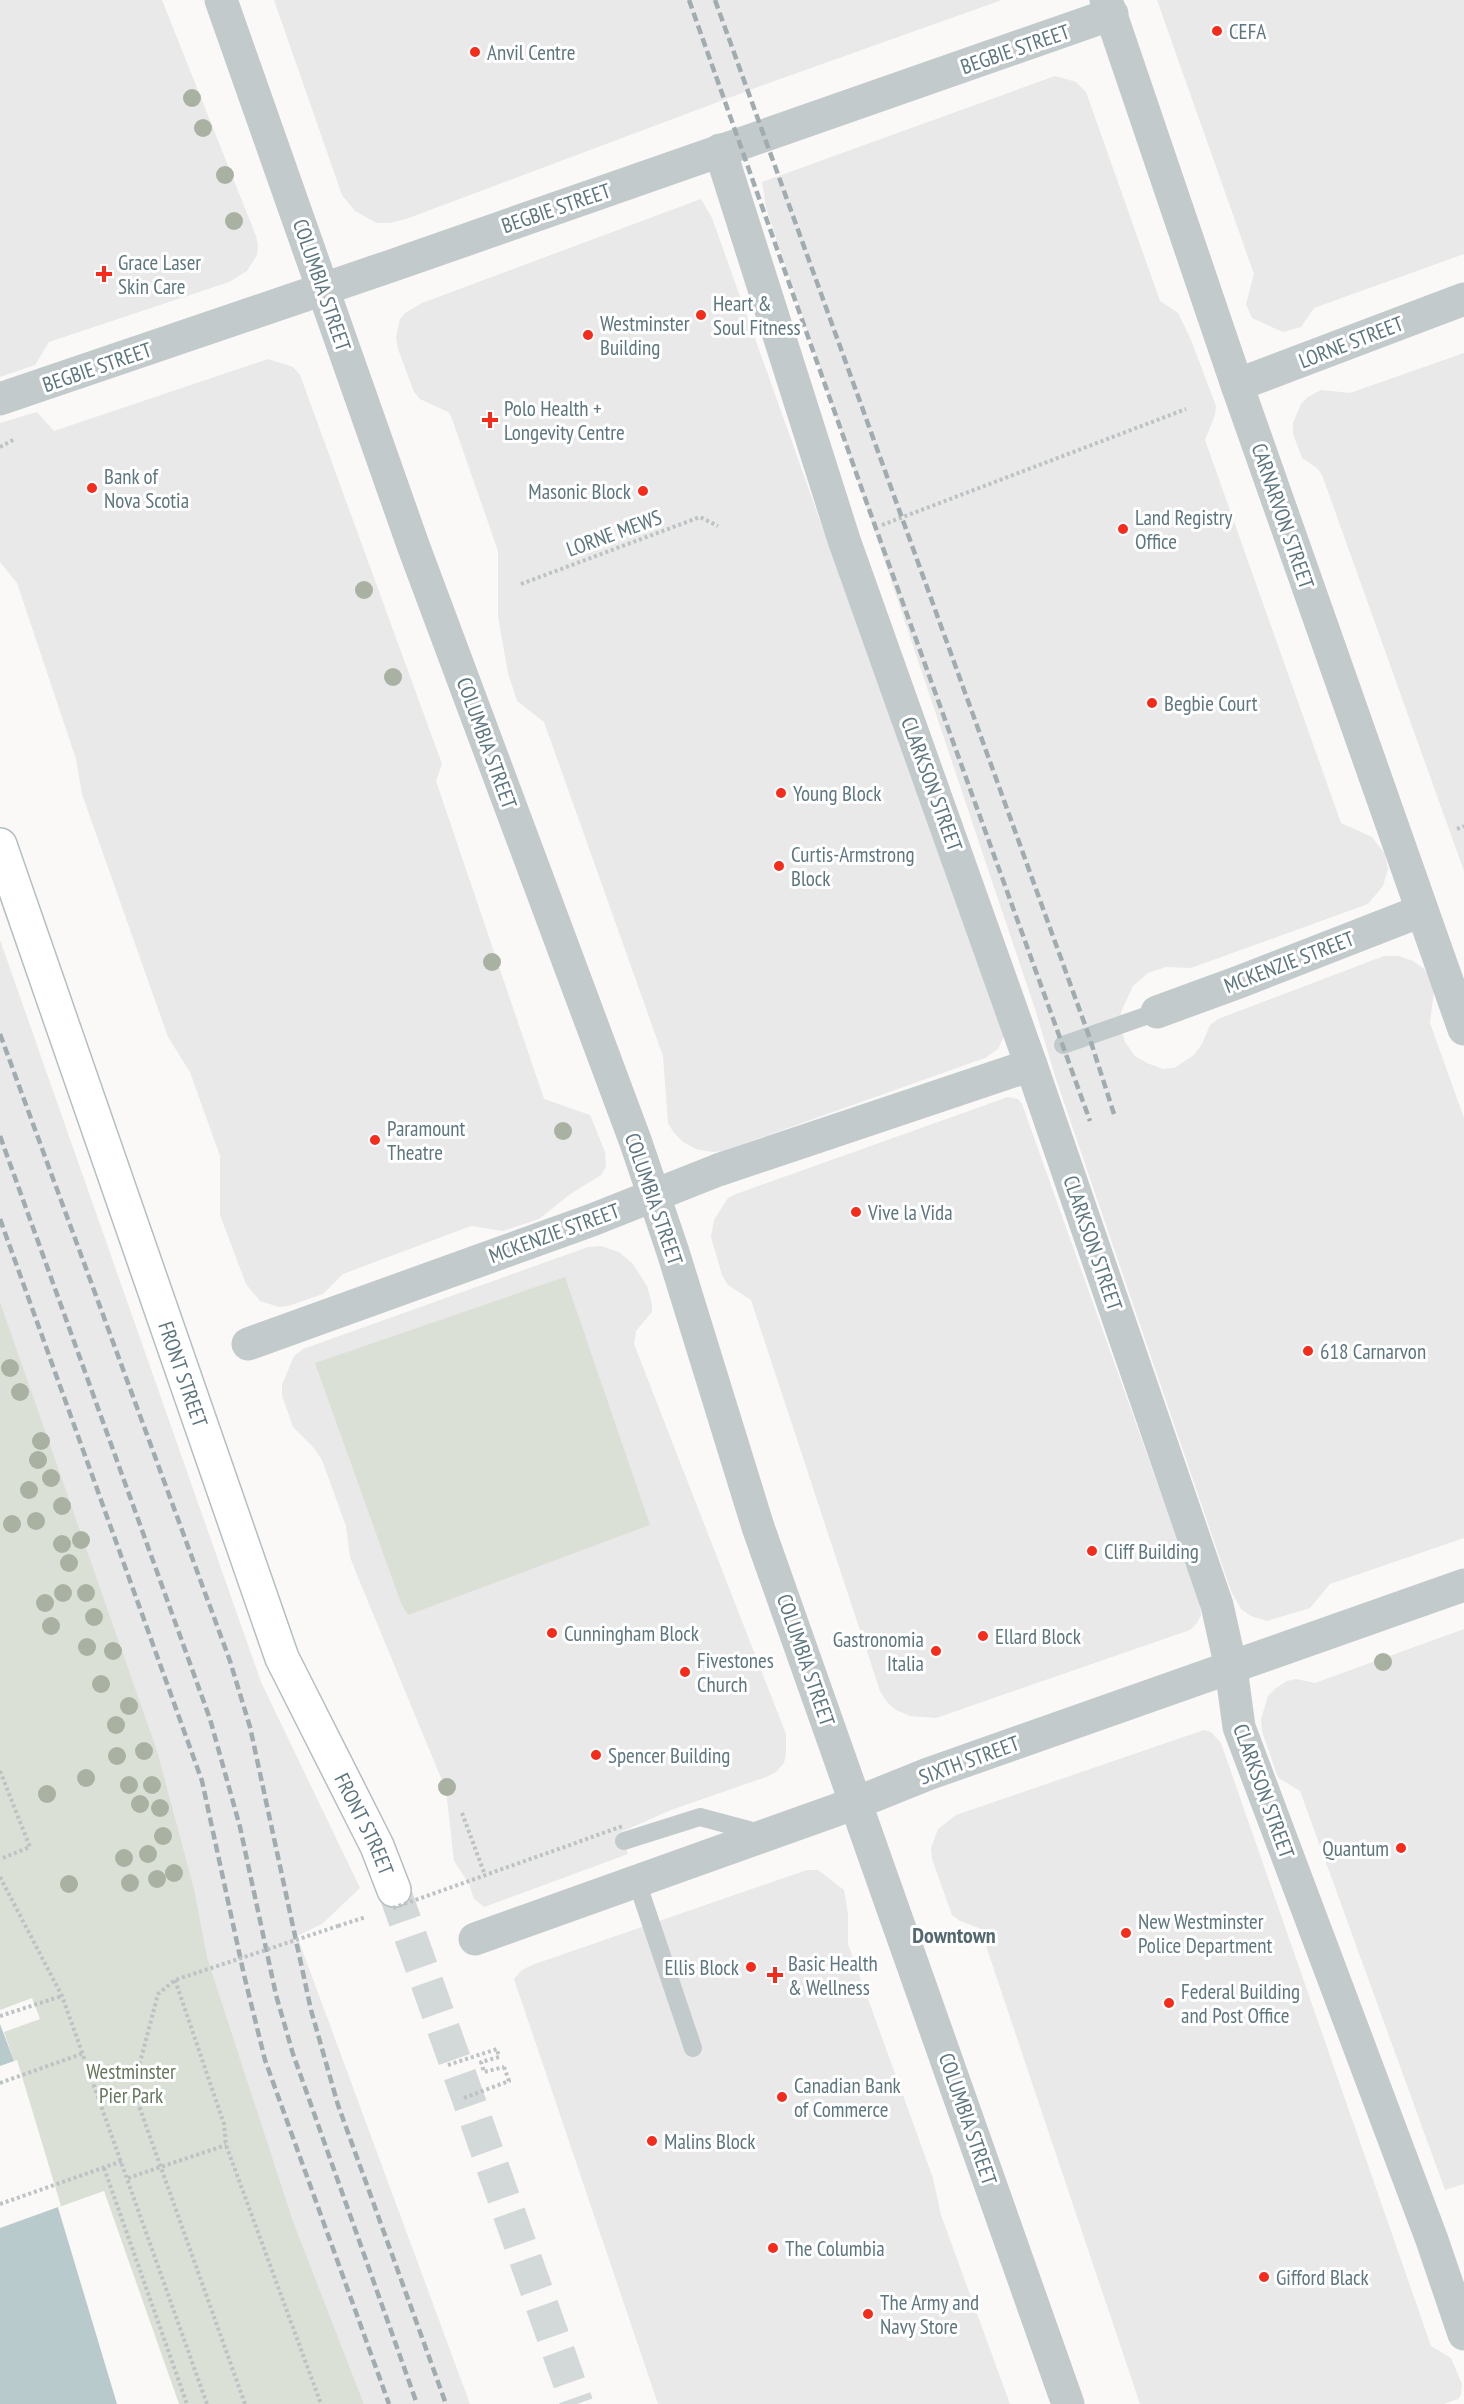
<svg xmlns="http://www.w3.org/2000/svg" width="1464" height="2404" viewBox="0 0 1464 2404" font-family="'PT Sans Narrow',sans-serif">
	<style>
		.built { fill: #e8e9e8 }
		.green { fill: #dbe0d6 }
		.water { fill: #b9cacc }
		.pier { fill: #faf9f7 }
		.lines { fill: none; stroke-linecap: round; stroke-linejoin: round }
		.secondary-tunnel { stroke: #d3d8d9; stroke-width: 33; stroke-dasharray: 33 16; stroke-linecap: butt }
		.secondary-casing { stroke: #b5bec1; stroke-width: 36 }
		.path { stroke: #bdc2c4; stroke-width: 4; stroke-dasharray: 3 3; stroke-linecap: butt }
		.service { stroke: #c2cacc; stroke-width: 18 }
		.minor { stroke: #c2cacc; stroke-width: 33 }
		.tertiary { stroke: #c2cacc; stroke-width: 33 }
		.secondary { stroke: #fff; stroke-width: 33 }
		.rail { stroke: #a1acb1; stroke-width: 4.5; stroke-dasharray: 9 4.5; stroke-linecap: butt }
		.path-bridge { stroke: #bdc2c4; stroke-width: 4; stroke-dasharray: 3 3; stroke-linecap: butt }
		.tree { fill: #a9b2a2 }
		.poi-dot { fill: #f52c1c; stroke: #fff; stroke-width: 2 }
		.labels { text-anchor: middle; dominant-baseline: central; stroke-width: 6; stroke-linejoin: round; paint-order: stroke }
		.poi-label { font-size: 21px; fill: #5e7680; stroke: #fff; text-anchor: start }
		.street-label { font-size: 21px; fill: #5e7680; stroke: #fff }
		.park-label { font-size: 21px; fill: #66775d; stroke: #fff }
		.neighbourhood-label { font-size: 22px; font-weight: bold; fill: #546870; stroke: #fff }
	</style>
	<rect width="100%" height="100%" fill="#faf9f7"/>
	<!-- built -->
	<g class="built">
		<path d="M0,0H162L256,236L258,245L257,255L247,271L229,282L49,342L35,365L0,377Z"/>
		<path d="M274,0H1002L766,84L406,219L389,223H377L355,211L342,195Z"/>
		<path d="M1157,0H1464V254L1314,308L1301,327L1283,332L1252,318L1246,304L1254,274Z"/>
		<path d="M1055,76L1076,82L1086,92L1160,301L1178,313L1191,340L1216,406L1215,415L1205,440L1341,823L1372,837L1385,854L1388,869L1383,886L1368,904L1191,968L1166,967L1148,973L1133,986L1121,1012L1120,1025L1125,1042L1135,1056L1147,1063L1163,1069L1174,1068L1194,1055L1202,1044L1210,1025L1218,1019L1384,956H1399L1413,961L1424,969L1432,979L1434,991L1430,1023L1464,1118V1538L1330,1584L1310,1608L1267,1621L1251,1616L1241,1609L1231,1591L1055,1076L1036,1012L766,208L763,188L762,182Z"/>
		<path d="M701,199L712,218L1004,1036L998,1049L985,1058L723,1151L712,1152L696,1149L683,1142L674,1133L668,1123L663,1056L544,722L517,701L508,673L498,617V551L451,416L448,412L420,399L414,392L398,349L396,337L400,319L405,313L422,303Z"/>
		<path d="M1464,353V871L1322,475L1317,468L1302,458L1293,434V423L1301,404L1308,397L1321,390L1350,393Z"/>
		<path d="M268,359L293,367L300,375L442,764L436,781L544,1099L590,1115L605,1152L606,1167L601,1175L569,1195L539,1219L503,1231L471,1226L343,1274L323,1294L288,1306L279,1307L260,1301L246,1284L220,1215V1156L190,1072L168,1037L82,794L76,759L17,583L0,562V423L37,412L54,431Z"/>
		<path d="M0,940L261,1682L360,1888L322,1924L297,1936L470,2404H364L293,2221L168,1838L0,1339Z"/>
		<path d="M1008,1097L1018,1099L1022,1104L1200,1603L1201,1615L1197,1623L1190,1630L936,1718L910,1716L896,1710L887,1702L880,1691L751,1300L728,1285L722,1275L711,1237L714,1220L728,1198L736,1194Z"/>
		<path d="M601,1246L619,1252L633,1264L647,1286L652,1304V1312L636,1331L634,1344L786,1734V1753L784,1763L776,1772L766,1777L671,1810L621,1832L628,1854L484,1907L474,1899L469,1884L454,1861L446,1790L357,1575L350,1557L346,1526L322,1460L313,1447L293,1427L282,1395V1385L294,1356L303,1349L588,1247Z"/>
		<path d="M1464,1629V2184L1445,2190L1300,1791L1280,1779L1277,1775L1262,1731L1261,1719L1268,1696L1276,1688L1287,1681L1296,1679L1315,1683Z"/>
		<path d="M1204,1730L1211,1732L1221,1743L1431,2346L1451,2358L1462,2384L1461,2395L1458,2399L1444,2404H1140L982,1934L979,1928L960,1921L952,1915L932,1859L931,1848L938,1829L956,1815Z"/>
		<path d="M807,1870H818L844,1890L848,1914V1944L933,2178L941,2215L1010,2404H658L514,1979L522,1970L532,1965Z"/>
	</g>
	<!-- green -->
	<g class="green">
		<path d="M565,1277L650,1525L408,1615L401,1603L315,1363Z"/>
		<path d="M0,1302L157,1751L194,1889L207,1957L293,2221L364,2404H179L104,2191L0,2228L14,2061L4,2032L40,2019L32,1998L0,2010Z"/>
	</g>
	<!-- water -->
	<path class="water" d="M0,2024L14,2061L117,2404H0Z"/>
	<!-- pier -->
	<path class="pier" d="M17,2060L61,2206L0,2228V2066Z"/>
	<g class="lines">
		<!-- secondary-tunnel -->
		<path class="secondary-tunnel" d="M394,1890L577,2404"/>
		<defs>
			<g id="secondary">
				<path id="s1" d="M0,845L282,1658L377,1846L394,1890"/>
			</g>
		</defs>
		<!-- secondary casing -->
		<use href="#secondary" class="secondary-casing"/>
		<!-- path -->
		<g class="path">
			<path d="M0,447L15,439"/>
			<path d="M882,525L1186,409"/>
			<path d="M521,584L700,517L718,526"/>
			<path d="M1457,829L1464,826"/>
			<path d="M0,1771L30,1847L0,1859"/>
			<path d="M462,1813L485,1875"/>
			<path d="M0,1877L62,1996L207,2404"/>
			<path d="M338,1926L366,1917"/>
			<path d="M175,1980L224,2124L226,2145L321,2404"/>
			<path d="M0,2016L62,1996"/>
			<path d="M499,2057L481,2062L484,2072L504,2067"/>
			<path d="M0,2083L84,2053"/>
			<path d="M104,2168L187,2404"/>
			<path d="M128,2178L226,2145"/>
			<path d="M0,2204L122,2161"/>
		</g>
		<!-- service -->
		<g class="service">
			<path d="M1063,1045L1157,1012"/>
			<path d="M624,1841L700,1817L760,1833"/>
			<path d="M637,1882L693,2048"/>
		</g>
		<!-- minor -->
		<g class="minor">
			<path d="M720,150L844,540L1031,1065L1217,1605L1231,1668L1239,1727L1432,2240L1464,2334"/>
			<path d="M1237,385L1464,299"/>
			<path d="M1157,1012L1239,982L1421,911"/>
			<path d="M248,1344L592,1220L718,1170L1031,1065"/>
			<path d="M475,1939L856,1803"/>
		</g>
		<!-- tertiary -->
		<g class="tertiary">
			<path d="M221,0L413,545L635,1140L673,1252L758,1527L1068,2404"/>
			<path d="M1106,0L1237,385L1464,1029"/>
			<path d="M0,399L388,267L1112,14"/>
			<path d="M856,1803L928,1774L1464,1585"/>
		</g>
		<!-- secondary -->
		<use href="#secondary" class="secondary"/>
		<!-- rail -->
		<g class="rail">
			<path d="M689,0L870,512L1090,1121"/>
			<path d="M715,0L1089,1036L1114,1114"/>
			<path d="M0,1034L230,1661L250,1727L311,2010L338,2105L446,2404"/>
			<path d="M0,1136L210,1719L240,1827L276,1995L293,2054L417,2404"/>
			<path d="M0,1219L202,1781L244,1975L265,2060L389,2404"/>
		</g>
		<!-- path-bridge -->
		<g class="path-bridge">
			<path d="M393,1908L623,1826"/>
			<path d="M448,2065L497,2049L499,2057"/>
			<path d="M464,2098L509,2081L504,2067"/>
			<path d="M245,2404L133,2089L158,1994L175,1980L338,1926"/>
		</g>
	</g>
	<!-- trees -->
	<g class="tree">
		<circle cx="192" cy="98" r="9"/>
		<circle cx="203" cy="128" r="9"/>
		<circle cx="225" cy="175" r="9"/>
		<circle cx="234" cy="221" r="9"/>
		<circle cx="364" cy="590" r="9"/>
		<circle cx="393" cy="677" r="9"/>
		<circle cx="492" cy="962" r="9"/>
		<circle cx="563" cy="1131" r="9"/>
		<circle cx="10" cy="1368" r="9"/>
		<circle cx="20" cy="1392" r="9"/>
		<circle cx="41" cy="1441" r="9"/>
		<circle cx="38" cy="1460" r="9"/>
		<circle cx="51" cy="1478" r="9"/>
		<circle cx="29" cy="1490" r="9"/>
		<circle cx="62" cy="1506" r="9"/>
		<circle cx="36" cy="1521" r="9"/>
		<circle cx="12" cy="1524" r="9"/>
		<circle cx="81" cy="1540" r="9"/>
		<circle cx="62" cy="1544" r="9"/>
		<circle cx="69" cy="1563" r="9"/>
		<circle cx="63" cy="1593" r="9"/>
		<circle cx="86" cy="1593" r="9"/>
		<circle cx="45" cy="1603" r="9"/>
		<circle cx="94" cy="1617" r="9"/>
		<circle cx="51" cy="1626" r="9"/>
		<circle cx="87" cy="1647" r="9"/>
		<circle cx="113" cy="1651" r="9"/>
		<circle cx="1383" cy="1662" r="9"/>
		<circle cx="101" cy="1684" r="9"/>
		<circle cx="129" cy="1706" r="9"/>
		<circle cx="116" cy="1725" r="9"/>
		<circle cx="144" cy="1751" r="9"/>
		<circle cx="117" cy="1756" r="9"/>
		<circle cx="86" cy="1778" r="9"/>
		<circle cx="129" cy="1785" r="9"/>
		<circle cx="152" cy="1785" r="9"/>
		<circle cx="447" cy="1787" r="9"/>
		<circle cx="47" cy="1794" r="9"/>
		<circle cx="140" cy="1804" r="9"/>
		<circle cx="160" cy="1808" r="9"/>
		<circle cx="163" cy="1836" r="9"/>
		<circle cx="148" cy="1854" r="9"/>
		<circle cx="124" cy="1858" r="9"/>
		<circle cx="174" cy="1873" r="9"/>
		<circle cx="157" cy="1879" r="9"/>
		<circle cx="130" cy="1883" r="9"/>
		<circle cx="69" cy="1884" r="9"/>
	</g>
	<!-- markers -->
	<g class="poi-dot">
		<circle cx="1217" cy="31" r="6"/>
		<circle cx="475" cy="52" r="6"/>
		<path d="M101 265h6v6h6v6h-6v6h-6v-6h-6v-6h6z"/>
		<circle cx="701" cy="315" r="6"/>
		<circle cx="588" cy="335" r="6"/>
		<path d="M487 411h6v6h6v6h-6v6h-6v-6h-6v-6h6z"/>
		<circle cx="92" cy="488" r="6"/>
		<circle cx="643" cy="491" r="6"/>
		<circle cx="1123" cy="529" r="6"/>
		<circle cx="1152" cy="703" r="6"/>
		<circle cx="781" cy="793" r="6"/>
		<circle cx="779" cy="866" r="6"/>
		<circle cx="375" cy="1140" r="6"/>
		<circle cx="856" cy="1212" r="6"/>
		<circle cx="1308" cy="1351" r="6"/>
		<circle cx="1092" cy="1551" r="6"/>
		<circle cx="552" cy="1633" r="6"/>
		<circle cx="983" cy="1636" r="6"/>
		<circle cx="936" cy="1651" r="6"/>
		<circle cx="685" cy="1672" r="6"/>
		<circle cx="596" cy="1755" r="6"/>
		<circle cx="1401" cy="1848" r="6"/>
		<circle cx="1126" cy="1933" r="6"/>
		<circle cx="751" cy="1967" r="6"/>
		<path d="M772 1966h6v6h6v6h-6v6h-6v-6h-6v-6h6z"/>
		<circle cx="1169" cy="2003" r="6"/>
		<circle cx="782" cy="2097" r="6"/>
		<circle cx="652" cy="2141" r="6"/>
		<circle cx="773" cy="2248" r="6"/>
		<circle cx="1264" cy="2277" r="6"/>
		<circle cx="868" cy="2314" r="6"/>
	</g>
	<g class="labels">
		<!-- poi labels -->
		<g class="poi-label">
			<text x="1229" y="31">CEFA</text>
			<text x="487" y="52">Anvil Centre</text>
			<text x="118" y="262">Grace Laser<tspan x="118" dy="24">Skin Care</tspan></text>
			<text x="713" y="303">Heart &amp;<tspan x="713" dy="24">Soul Fitness</tspan></text>
			<text x="600" y="323">Westminster<tspan x="600" dy="24">Building</tspan></text>
			<text x="504" y="408">Polo Health +<tspan x="504" dy="24">Longevity Centre</tspan></text>
			<text x="104" y="476">Bank of<tspan x="104" dy="24">Nova Scotia</tspan></text>
			<text x="631" y="491" text-anchor="end">Masonic Block</text>
			<text x="1135" y="517">Land Registry<tspan x="1135" dy="24">Office</tspan></text>
			<text x="1164" y="703">Begbie Court</text>
			<text x="793" y="793">Young Block</text>
			<text x="791" y="854">Curtis-Armstrong<tspan x="791" dy="24">Block</tspan></text>
			<text x="387" y="1128">Paramount<tspan x="387" dy="24">Theatre</tspan></text>
			<text x="868" y="1212">Vive la Vida</text>
			<text x="1320" y="1351">618 Carnarvon</text>
			<text x="1104" y="1551">Cliff Building</text>
			<text x="564" y="1633">Cunningham Block</text>
			<text x="995" y="1636">Ellard Block</text>
			<text x="924" y="1639" text-anchor="end">Gastronomia<tspan x="924" dy="24">Italia</tspan></text>
			<text x="697" y="1660">Fivestones<tspan x="697" dy="24">Church</tspan></text>
			<text x="608" y="1755">Spencer Building</text>
			<text x="1389" y="1848" text-anchor="end">Quantum</text>
			<text x="1138" y="1921">New Westminster<tspan x="1138" dy="24">Police Department</tspan></text>
			<text x="788" y="1963">Basic Health<tspan x="788" dy="24">&amp; Wellness</tspan></text>
			<text x="739" y="1967" text-anchor="end">Ellis Block</text>
			<text x="1181" y="1991">Federal Building<tspan x="1181" dy="24">and Post Office</tspan></text>
			<text x="794" y="2085">Canadian Bank<tspan x="794" dy="24">of Commerce</tspan></text>
			<text x="664" y="2141">Malins Block</text>
			<text x="785" y="2248">The Columbia</text>
			<text x="1276" y="2277">Gifford Black</text>
			<text x="880" y="2302">The Army and<tspan x="880" dy="24">Navy Store</tspan></text>
		</g>
		<!-- street labels -->
		<g class="street-label">
			<text transform="translate(1015 49) rotate(-19)">BEGBIE STREET</text>
			<text transform="translate(556 208) rotate(-19)">BEGBIE STREET</text>
			<text transform="translate(322 285) rotate(71)">COLUMBIA STREET</text>
			<text transform="translate(1351 342) rotate(-21)">LORNE STREET</text>
			<text transform="translate(97 367) rotate(-19)">BEGBIE STREET</text>
			<text transform="translate(1283 516) rotate(71)">CARNARVON STREET</text>
			<text transform="translate(614 533) rotate(-20)">LORNE MEWS</text>
			<text transform="translate(487 743) rotate(70)">COLUMBIA STREET</text>
			<text transform="translate(932 784) rotate(70)">CLARKSON STREET</text>
			<text transform="translate(1289 962) rotate(-21)">MCKENZIE STREET</text>
			<text transform="translate(654 1199) rotate(71)">COLUMBIA STREET</text>
			<text transform="translate(554 1233) rotate(-20)">MCKENZIE STREET</text>
			<text transform="translate(1093 1243) rotate(71)">CLARKSON STREET</text>
			<text stroke="none"><textPath href="#s1" startOffset="560">FRONT STREET</textPath></text>
			<text transform="translate(806 1660) rotate(71)">COLUMBIA STREET</text>
			<text transform="translate(969 1760) rotate(-20)">SIXTH STREET</text>
			<text transform="translate(1264 1791) rotate(70)">CLARKSON STREET</text>
			<text stroke="none"><textPath href="#s1" startOffset="1046">FRONT STREET</textPath></text>
			<text transform="translate(968 2119) rotate(71)">COLUMBIA STREET</text>
		</g>
		<!-- park labels -->
		<g class="park-label">
			<text x="131" y="2071">Westminster<tspan x="131" dy="24">Pier Park</tspan></text>
		</g>
		<!-- neighbourhood labels -->
		<g class="neighbourhood-label">
			<text x="954" y="1935">Downtown</text>
		</g>
	</g>
</svg>
